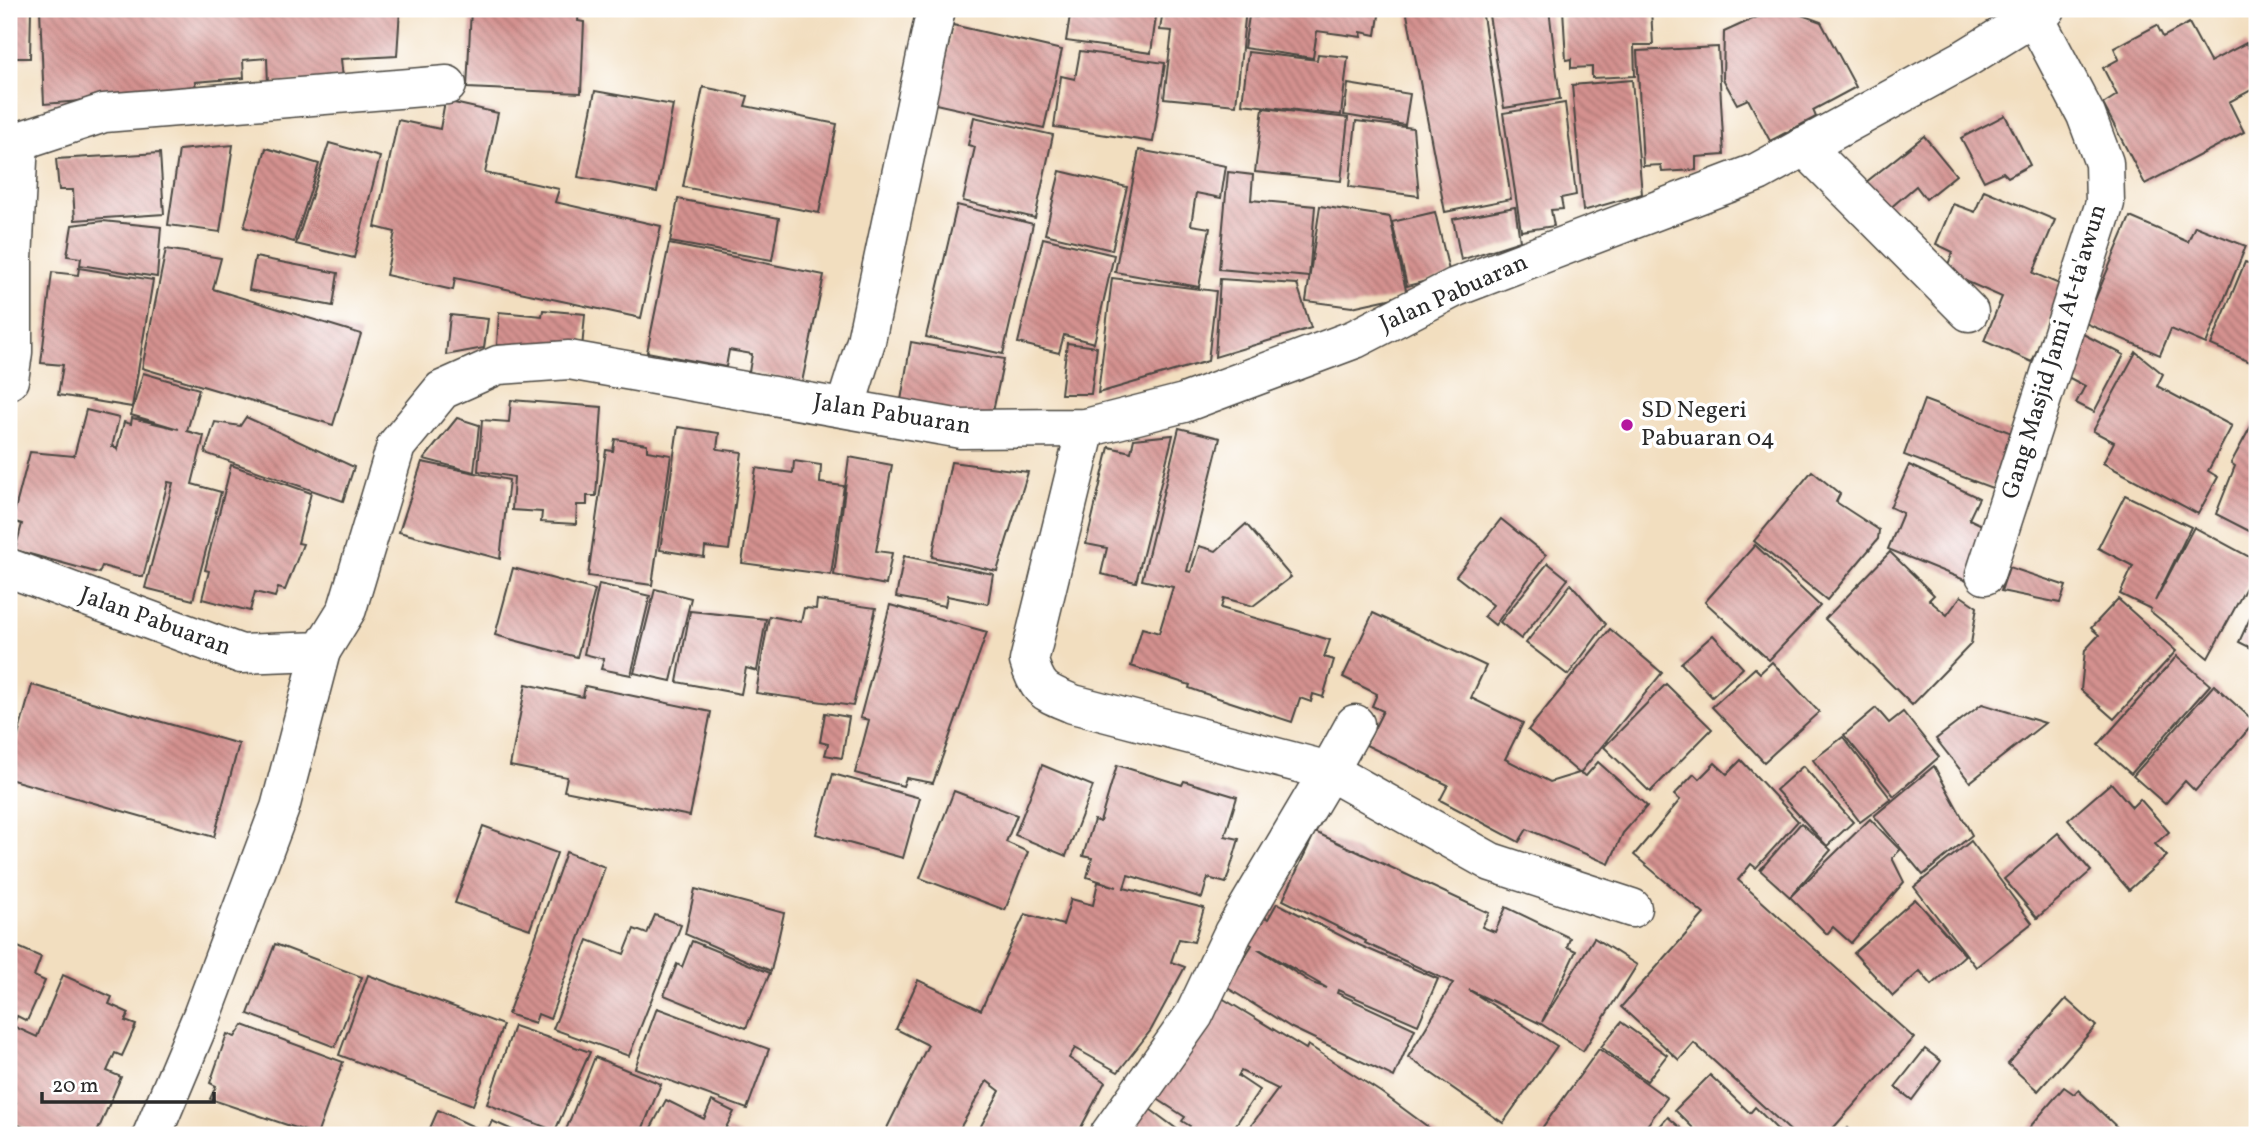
<svg xmlns="http://www.w3.org/2000/svg" width="2266" height="1144" viewBox="0 0 2266 1144" font-family="Vollkorn,serif">
	<style>
		.building { fill: url(#building-back-hatch); fill-rule: evenodd }
		.lines { fill: none; stroke-linecap: round; stroke-linejoin: round }
		.minor-casing { stroke: #494641; stroke-width: 41 }
		.minor { stroke: #fff; stroke-width: 38 }
		.poi-dot { fill: #b5179e; stroke: #fff; stroke-width: 2.5 }
		.labels { text-anchor: middle; dominant-baseline: central; stroke-width: 7; stroke-linejoin: round; paint-order: stroke }
		.street-label { font-size: 24px; fill: #2b2b2b; stroke: #fff }
		.poi-label { font-size: 24px; fill: #2b2b2b; stroke: #fff; text-anchor: start }
	</style>
	<defs>
		<pattern id="building-back-hatch" width="6" height="6" patternUnits="userSpaceOnUse" patternTransform="scale(1.75)"><rect width="6" height="6" fill="#d4918f"/><path d="M-1 5l2 2M0 0l6 6M5-1l2 2" fill="none" stroke="#ac7775"/></pattern>
	</defs>
	<rect width="100%" height="100%" fill="#fff"/>
	<filter id="ink" filterUnits="userSpaceOnUse"><feTurbulence type="fractalNoise" baseFrequency=".0143" numOctaves="2"/><feDisplacementMap in="SourceGraphic" scale="14" xChannelSelector="R" yChannelSelector="G"/><feConvolveMatrix kernelMatrix="1 2 1 2 8 2 1 2 1" color-interpolation-filters="sRGB"/></filter>
	<filter id="wash" filterUnits="userSpaceOnUse"><feTurbulence type="fractalNoise" baseFrequency=".00686" numOctaves="4" result="noise"/><feDisplacementMap in="SourceGraphic" scale="28" xChannelSelector="R" yChannelSelector="G"/><feGaussianBlur stdDeviation="1.57" result="paint"/><feColorMatrix in="noise" values="0 0 0 0 0 0 0 0 0 0 0 0 0 0 0 0 0 1.4 0 .05"/><feComposite in="paint" operator="in"/></filter>
	<g filter="url(#wash)">
		<rect width="100%" height="100%" fill="#f2debf"/>
		<g id="blocks">
			<!-- building -->
			<g class="building">
				<path d="M9,9H31L30,58H9Z"/>
				<path d="M40,9H400L397,56L341,59L343,79L268,84L267,58L243,60L244,78L195,82L196,88L107,99L44,104Z"/>
				<path d="M471,9H579L578,21L584,22L581,93L467,88Z"/>
				<path d="M1071,9H1157L1151,53L1066,41Z"/>
				<path d="M1163,9H1246L1236,105L1164,98L1172,31L1160,30Z"/>
				<path d="M1258,9H1380L1376,35L1361,32L1362,37L1317,31L1313,58L1244,48L1249,16L1257,17Z"/>
				<path d="M1406,9H1482L1511,199L1445,212Z"/>
				<path d="M1488,9H1549L1560,99L1504,108Z"/>
				<path d="M1563,9H1651L1653,45H1634L1635,76L1592,78V67L1571,68V59L1566,60Z"/>
				<path d="M1767,9H1785L1821,22L1856,87L1813,110L1816,117L1770,141L1748,99L1737,104L1723,79L1724,32L1766,13Z"/>
				<path d="M2189,23L2210,62L2246,43L2257,64V87L2229,102L2244,132L2145,184L2103,104L2117,95L2103,68L2119,59L2114,48L2157,25L2163,37Z"/>
				<path d="M953,25L1062,50L1044,128L922,101L931,61L944,64Z"/>
				<path d="M1718,47L1724,155L1696,157V170L1662,172L1661,165L1643,166L1637,51Z"/>
				<path d="M1080,51L1165,63L1153,142L1054,127L1061,76L1075,79Z"/>
				<path d="M1248,52L1317,60L1318,54L1348,57L1341,115L1242,104Z"/>
				<path d="M1632,80L1642,194L1583,211L1572,85Z"/>
				<path d="M1348,84L1410,94L1405,125L1344,115Z"/>
				<path d="M703,87L748,96L745,106L837,124L819,213L683,187Z"/>
				<path d="M595,91L673,105L657,192L578,177Z"/>
				<path d="M445,101L498,113L485,173L559,189L555,202L661,226L641,318L455,278L453,290L386,275L395,232L375,227L398,120L440,129Z"/>
				<path d="M1565,103L1576,195L1561,198L1563,209L1551,210L1554,226L1521,231L1503,113Z"/>
				<path d="M1263,108L1348,118L1341,181L1255,172Z"/>
				<path d="M2005,115L2030,165L2008,177L2003,172L1984,181L1961,138Z"/>
				<path d="M974,117L1053,135L1035,218L963,201L975,147L968,145Z"/>
				<path d="M1356,121L1413,128L1419,196L1349,187Z"/>
				<path d="M1924,136L1956,175L1926,199L1916,186L1882,215L1860,187Z"/>
				<path d="M329,143L380,157L354,258L296,244Z"/>
				<path d="M233,145L220,232L168,225L179,150Z"/>
				<path d="M266,148L319,164L294,242L244,227Z"/>
				<path d="M1139,150L1226,166L1221,198L1196,193L1191,225L1210,228L1199,287L1115,272Z"/>
				<path d="M160,153L164,214L75,220L73,190H59L56,159Z"/>
				<path d="M1060,171L1127,187L1112,250L1045,234Z"/>
				<path d="M1228,172L1253,175L1251,200L1315,206L1309,277L1219,269Z"/>
				<path d="M1984,190L2055,220L2033,273L2064,286L2032,362L1984,341L2002,297L1945,272L1953,252L1936,244L1953,204L1975,212Z"/>
				<path d="M678,199L779,218L772,260L670,242Z"/>
				<path d="M957,205L1033,224L1003,354L926,337Z"/>
				<path d="M1320,206L1390,217L1407,295L1352,307L1306,301Z"/>
				<path d="M1515,207L1520,241L1461,260L1453,219Z"/>
				<path d="M1435,212L1450,275L1407,286L1392,222Z"/>
				<path d="M2130,217L2188,242L2195,226L2246,246L2206,344L2171,329L2160,355L2085,323Z"/>
				<path d="M103,221L161,227L157,277L80,265L81,258L67,256L72,225Z"/>
				<path d="M1043,238L1114,255L1094,343L1064,335L1059,353L1018,343Z"/>
				<path d="M669,244L824,275L802,382L749,372L752,354L729,350L726,367L647,352Z"/>
				<path d="M166,249L221,258L213,289L361,334L333,425L142,368Z"/>
				<path d="M255,257L338,273L333,306L249,290Z"/>
				<path d="M2245,262L2257,266V365L2211,345Z"/>
				<path d="M79,268L153,280L132,407L58,395L63,365L41,363L52,272L78,275Z"/>
				<path d="M1112,278L1216,291L1208,361L1098,393Z"/>
				<path d="M1220,279L1297,284L1311,328L1215,357Z"/>
				<path d="M543,310L585,314L582,349L497,345L499,312L542,316Z"/>
				<path d="M450,315L488,319L484,348L446,355Z"/>
				<path d="M2083,334L2124,355L2094,412L2076,403L2085,386L2062,374Z"/>
				<path d="M911,342L1004,359L991,421L900,406Z"/>
				<path d="M1067,343L1097,347L1091,394H1061Z"/>
				<path d="M2136,352L2163,374L2157,386L2232,426L2208,471L2218,477L2198,514L2103,463L2114,442L2093,431Z"/>
				<path d="M143,373L199,389L187,431L204,436L192,484L221,492L193,600L145,588L173,483L168,482L143,577L102,566L99,573L15,550L22,524L12,521L30,452L74,456L86,410L119,418L112,447H116L117,449L124,422L131,424L132,418L179,429L131,415Z"/>
				<path d="M511,400L602,407L596,496H587V505H577L576,524L541,522L542,512L512,510L514,477L478,471L482,420L509,422Z"/>
				<path d="M1924,400L2012,433L1992,488L1904,455Z"/>
				<path d="M2257,415V535L2216,514L2235,466L2231,463Z"/>
				<path d="M246,417L354,467L343,501L205,453L215,422L240,426Z"/>
				<path d="M457,418L479,425L474,472L424,459Z"/>
				<path d="M678,427L719,433L717,449L742,452L729,550L705,547L704,557L660,550Z"/>
				<path d="M1179,428L1220,438L1187,571L1191,572L1199,546L1216,551L1246,524L1291,577L1253,606L1224,598L1221,608L1330,640L1324,657L1334,660L1323,697L1313,694L1311,702L1300,698L1292,722L1203,693L1189,688L1190,685L1131,666L1142,628L1159,633L1173,587L1142,580Z"/>
				<path d="M1173,435L1136,582L1101,574L1107,548L1086,544L1109,447L1131,452L1134,439Z"/>
				<path d="M615,439L647,444V451L671,455L652,585L588,576L606,450L613,451Z"/>
				<path d="M849,457L892,465L876,551L892,553L886,585L834,575Z"/>
				<path d="M794,461L821,465L820,483L844,486L831,575L742,563L756,468L793,473Z"/>
				<path d="M422,462L509,480L500,559L399,532Z"/>
				<path d="M951,462L1028,472L997,571L932,557Z"/>
				<path d="M231,465L311,493L298,543L303,544L285,590L278,588L275,597L255,592L250,611L202,599L209,571L205,570Z"/>
				<path d="M1909,465L1979,498L1969,519L1982,525L1972,583L1888,549L1903,513L1890,507Z"/>
				<path d="M1812,471L1840,494L1836,502L1879,530L1878,539L1827,600L1754,541Z"/>
				<path d="M2125,495L2191,527L2155,601L2194,527L2257,561V567L2208,658L2150,611L2151,609L2120,594L2133,566L2098,548Z"/>
				<path d="M1501,519L1546,555L1495,625L1484,616L1493,605L1456,576Z"/>
				<path d="M1755,545L1820,606L1769,660L1705,602Z"/>
				<path d="M1890,552L1934,595L1929,600L1947,615L1961,596L1977,607L1971,644L1912,705L1825,619Z"/>
				<path d="M904,556L993,574L988,604L947,596L945,606L896,597Z"/>
				<path d="M1548,563L1568,579L1521,639L1500,622Z"/>
				<path d="M2009,567L2066,586L2060,603L2001,591Z"/>
				<path d="M513,568L595,590L577,657L495,635Z"/>
				<path d="M599,584L650,596L631,675L601,669L604,659L584,654Z"/>
				<path d="M1571,584L1606,624L1568,675L1526,643Z"/>
				<path d="M655,589L691,598L671,681L634,673Z"/>
				<path d="M2118,599L2176,651L2114,719L2081,690L2085,650L2099,635L2091,628Z"/>
				<path d="M817,600L876,608L853,706L756,693L769,616L801,622L804,608L816,609Z"/>
				<path d="M2257,603V651L2239,642Z"/>
				<path d="M890,605L987,632L933,783L906,778L903,786L855,773L869,720L860,718Z"/>
				<path d="M690,611L766,619L757,671L746,668L741,694L677,682Z"/>
				<path d="M1373,613L1486,666L1471,698L1523,723L1505,759L1550,782L1579,773L1528,730L1610,629L1662,673L1580,773L1586,776L1598,762L1647,806L1623,833L1609,864L1527,829L1519,842L1440,800L1448,785L1366,745L1383,711L1372,706L1377,694L1343,677Z"/>
				<path d="M1713,635L1743,668L1712,697L1681,663Z"/>
				<path d="M2177,656L2210,685L2131,774L2098,745Z"/>
				<path d="M1772,662L1819,712L1764,762L1712,707L1755,668L1760,673Z"/>
				<path d="M526,684L583,697L585,686L711,712L690,816L564,791L567,777L510,766Z"/>
				<path d="M1666,684L1712,729L1650,792L1604,747Z"/>
				<path d="M32,685L239,744L214,837L9,779V768Z"/>
				<path d="M2214,685L2255,722L2195,791L2185,781L2165,804L2133,776Z"/>
				<path d="M1982,704L2045,723L1970,782L1936,739Z"/>
				<path d="M1876,708L1889,723L1903,712L1939,757L1894,796L1844,735Z"/>
				<path d="M825,713L849,717L842,758L825,755L828,744L820,742Z"/>
				<path d="M1843,737L1891,799L1860,822L1813,760Z"/>
				<path d="M1741,760L1798,821L1756,868L1751,864L1738,880L1914,1038L1827,1135H1795L1694,1043L1679,1060L1621,1007L1704,914L1634,855L1680,800L1674,795L1694,774L1699,779L1715,763L1727,774Z"/>
				<path d="M1042,765L1093,786L1066,856L1015,835Z"/>
				<path d="M1117,765L1182,785L1184,781L1237,797L1225,836L1239,839L1226,883L1208,878L1202,898L1128,875L1124,888L1204,908L1194,942L1179,939L1171,962L1185,967L1151,1030L1118,1072L1075,1048L1069,1058L1105,1082L1077,1135H1064L1057,1132L1055,1135H976L1000,1091L987,1081L956,1135H896L886,1130L928,1045L896,1029L918,980L981,1010L1025,914L1063,925L1071,899L1093,905L1098,882L1117,887L1087,877L1092,858L1083,856L1094,820L1100,822Z"/>
				<path d="M1803,766L1853,822L1827,846L1776,790Z"/>
				<path d="M1934,766L1972,835L1923,875L1874,816Z"/>
				<path d="M833,774L920,798L903,858L816,834Z"/>
				<path d="M2111,783L2132,807L2140,799L2169,832L2155,844L2167,856L2129,890L2068,820Z"/>
				<path d="M954,791L1017,815L1006,842L1028,852L1005,910L920,878Z"/>
				<path d="M1870,819L1900,850L1892,858L1904,882L1851,943L1833,927L1827,934L1790,897Z"/>
				<path d="M1801,823L1831,850L1790,897L1760,870Z"/>
				<path d="M483,826L557,853L530,929L455,903Z"/>
				<path d="M1315,832L1489,913L1482,927L1495,932L1506,907L1570,938L1567,947L1576,951L1542,1022L1594,938L1637,965L1583,1051L1541,1024L1469,990L1557,1046L1503,1123L1408,1057L1453,983L1365,943L1366,941L1283,900Z"/>
				<path d="M2058,833L2091,871L2037,918L2004,879Z"/>
				<path d="M1971,841L2032,923L1976,967L1914,887Z"/>
				<path d="M566,852L605,867L550,1019L538,1014L535,1023L508,1014Z"/>
				<path d="M695,889L784,913L771,971L685,934Z"/>
				<path d="M1915,899L1965,955L1932,985L1920,971L1893,996L1854,953Z"/>
				<path d="M1277,903L1359,945L1438,979L1418,1025L1338,990L1337,993L1415,1029L1394,1077L1292,1028L1226,987L1252,945L1247,942L1262,915L1268,919ZM1260,950H1261L1327,988L1312,983Z"/>
				<path d="M655,915L681,925L629,1056L553,1029L588,940L624,954L634,929L647,934Z"/>
				<path d="M692,941L770,973L746,1028L664,995L677,964L682,967Z"/>
				<path d="M9,943L41,957L34,976L45,981L27,1021L17,1016L13,1026L37,1037L63,975L112,997L109,1004L129,1013L125,1021L136,1025L122,1056L115,1053L107,1071L121,1077L96,1135H41L9,1121L16,1103L9,1100Z"/>
				<path d="M275,944L362,977L335,1047L248,1014Z"/>
				<path d="M368,975L503,1025L473,1105L339,1055Z"/>
				<path d="M1212,992L1306,1049L1308,1045L1382,1093L1439,1135H1244L1278,1089L1241,1071L1238,1076L1259,1090L1229,1135H1192L1187,1132L1190,1126L1182,1121L1185,1117L1148,1093Z"/>
				<path d="M2066,999L2096,1026L2038,1091L2008,1064Z"/>
				<path d="M657,1008L769,1049L747,1109L635,1068Z"/>
				<path d="M1621,1022L1667,1055L1647,1081L1601,1047Z"/>
				<path d="M243,1025L343,1062L317,1135L210,1099L216,1086L210,1083L227,1034L235,1037Z"/>
				<path d="M514,1026L590,1052L555,1131L487,1104Z"/>
				<path d="M1599,1049L1667,1098L1640,1135H1537Z"/>
				<path d="M1925,1049L1941,1061L1912,1100L1895,1087Z"/>
				<path d="M595,1057L661,1084L640,1135H564Z"/>
				<path d="M1710,1075L1750,1113L1755,1107L1783,1135H1700L1675,1110Z"/>
				<path d="M2064,1087L2074,1094L2078,1090L2119,1129L2114,1135H2037L2029,1128Z"/>
				<path d="M666,1100L704,1119L712,1101L734,1112L722,1135H647Z"/>
				<path d="M1147,1107L1185,1135H1125Z"/>
				<path d="M438,1110L485,1132L483,1135H427Z"/>
				<path d="M1668,1117L1689,1135H1652Z"/>
				<path d="M492,1121L524,1135H485Z"/>
				<path d="M9,1125L33,1135H9Z"/>
				<path d="M1848,1128L1855,1135H1841Z"/>
				<path d="M728,1129L741,1135H725Z"/>
			</g>
		</g>
	</g>
	<g filter="url(#ink)">
		<use href="#blocks" fill-opacity="0" stroke="#494641" stroke-width="2"/>
		<g class="lines">
			<defs>
				<g id="minor">
					<path d="M1804,146L1969,312"/>
					<path d="M9,380L13,352V260L19,141L104,113L447,85"/>
					<path d="M845,408L866,341L936,9"/>
					<path d="M1086,428L1029,661C1038,692 1045,692 1073,704L1329,771L1491,862L1632,908"/>
					<path d="M9,568L241,654L321,651L347,609L396,446L442,390L498,365L569,360L961,429L1086,428L1184,403L1355,339L1456,287L1758,172L1963,60L2046,9"/>
					<path d="M1985,575L2105,203L2104,163L2086,115L2034,16"/>
					<path d="M152,1135L202,1016L280,808L321,651"/>
					<path d="M1109,1135L1194,1015L1233,933L1329,771L1355,724"/>
				</g>
			</defs>
			<!-- minor casing -->
			<use href="#minor" class="minor-casing"/>
			<!-- minor -->
			<use href="#minor" class="minor"/>
		</g>
	</g>
	<!-- markers -->
	<circle class="poi-dot" cx="1627" cy="425" r="7"/>
	<g class="labels">
		<!-- street labels -->
		<g class="street-label">
			<text transform="translate(1454 294) rotate(-24)">Jalan Pabuaran</text>
			<text transform="translate(2055 352) rotate(-73)">Gang Masjid Jami At-ta'awun</text>
			<text transform="translate(892 415) rotate(9)">Jalan Pabuaran</text>
			<text transform="translate(155 622) rotate(20)">Jalan Pabuaran</text>
		</g>
		<!-- poi labels -->
		<g class="poi-label">
			<text x="1641" y="411">SD Negeri<tspan x="1641" dy="28">Pabuaran 04</tspan></text>
		</g>
	</g>
	<!-- margin -->
	<rect width="2266" height="1144" fill="none" stroke="#fff" stroke-width="35"/>
	<!-- scale -->
	<path d="M42 1092v10h172v-10" fill="none" stroke="#2b2b2b" stroke-width="3.5"/>
	<text x="52" y="1092" font-size="21" fill="#2b2b2b" stroke="#ffffff" stroke-width="5" paint-order="stroke">20 m</text>
</svg>
